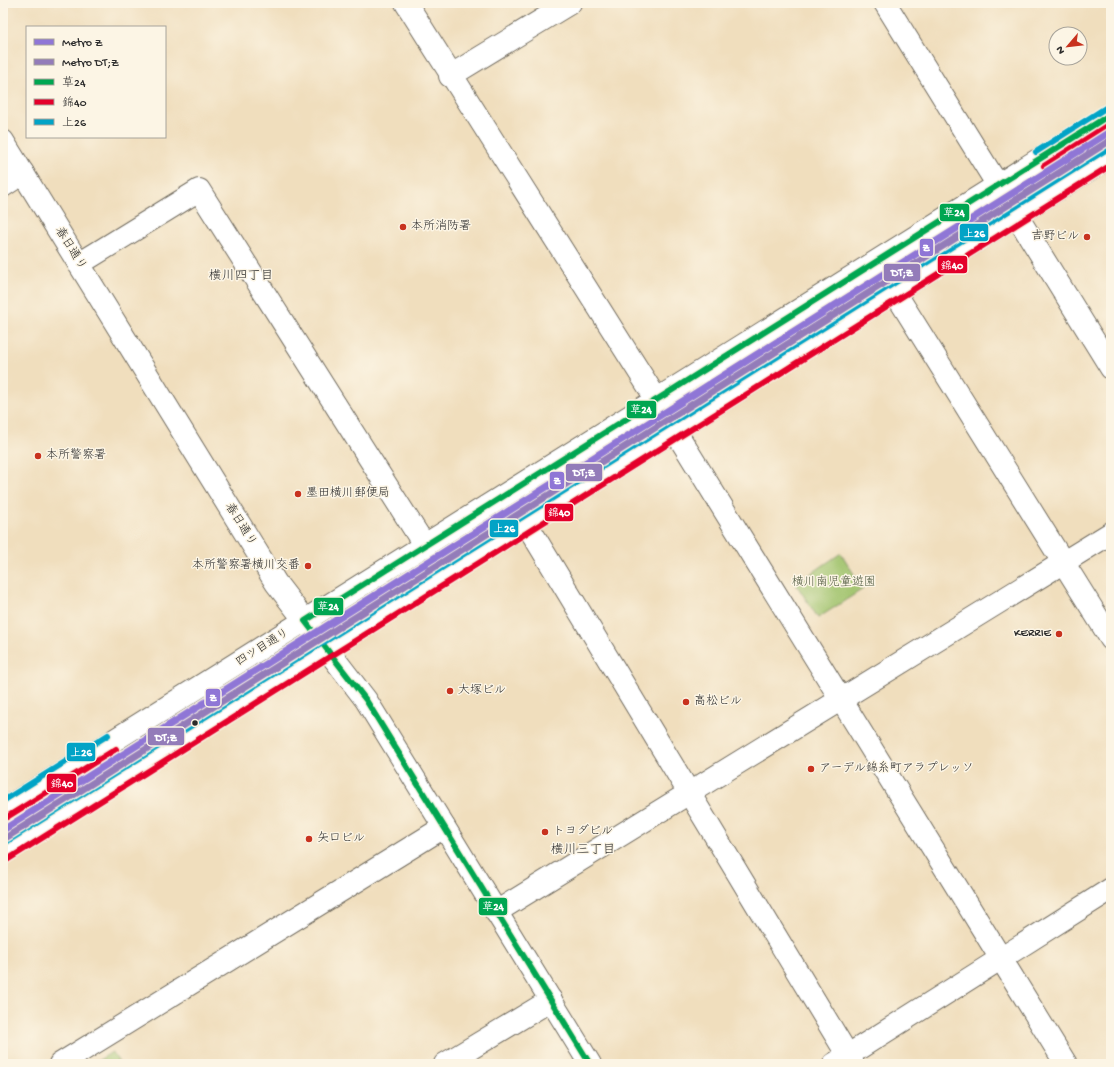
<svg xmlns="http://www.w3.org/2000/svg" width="1114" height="1067" viewBox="0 0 1114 1067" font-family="'Gochi Hand','Klee One',sans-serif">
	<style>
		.green { fill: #9fc26b; stroke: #65764b }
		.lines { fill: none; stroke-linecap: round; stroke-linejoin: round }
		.minor-casing { stroke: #706a5e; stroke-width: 24 }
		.tertiary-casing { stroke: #706a5e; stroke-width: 24 }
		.secondary-casing { stroke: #706a5e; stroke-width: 24 }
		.minor { stroke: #fff; stroke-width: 22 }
		.tertiary { stroke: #fff; stroke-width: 22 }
		.secondary { stroke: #fff; stroke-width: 22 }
		.bus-1-casing { stroke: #fcf5e5; stroke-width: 9 }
		.bus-2-casing { stroke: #fcf5e5; stroke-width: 9 }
		.bus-3-casing { stroke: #fcf5e5; stroke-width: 9 }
		.bus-1 { stroke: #00a651; stroke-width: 6 }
		.bus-2 { stroke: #e4002b; stroke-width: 6 }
		.bus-3 { stroke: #02a3c6; stroke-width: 6 }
		.metro-1-casing { stroke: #fcf5e5; stroke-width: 10 }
		.metro-2-casing { stroke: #fcf5e5; stroke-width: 10 }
		.metro-1 { stroke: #8f76d6; stroke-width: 7 }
		.metro-2 { stroke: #937cb9; stroke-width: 7 }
		.poi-dot { fill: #c8321e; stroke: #fcf5e5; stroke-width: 1.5 }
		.bus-dot { fill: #2b2b2b; stroke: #fcf5e5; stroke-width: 1.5 }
		.labels { text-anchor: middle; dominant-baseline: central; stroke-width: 3; stroke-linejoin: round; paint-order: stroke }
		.poi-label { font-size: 12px; fill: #2b2b2b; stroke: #fcf5e5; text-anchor: start }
		.street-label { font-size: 12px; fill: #2b2b2b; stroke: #fcf5e5 }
		.park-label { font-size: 12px; fill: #4e583e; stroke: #fcf5e5 }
		.neighbourhood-label { font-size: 13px; fill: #2b2b2b; stroke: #fcf5e5 }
		.line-badge { stroke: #fcf5e5; stroke-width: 1.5 }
		.badge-label { font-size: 11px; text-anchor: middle; font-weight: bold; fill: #fff }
	</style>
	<rect width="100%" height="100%" fill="#fcf5e5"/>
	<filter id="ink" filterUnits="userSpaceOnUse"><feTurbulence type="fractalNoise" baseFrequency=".025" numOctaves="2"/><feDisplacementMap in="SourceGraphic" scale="8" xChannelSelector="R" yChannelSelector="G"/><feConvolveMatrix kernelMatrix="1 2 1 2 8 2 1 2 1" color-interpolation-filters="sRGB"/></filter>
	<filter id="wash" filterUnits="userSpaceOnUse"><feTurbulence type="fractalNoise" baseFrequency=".012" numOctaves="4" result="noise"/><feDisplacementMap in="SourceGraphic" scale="16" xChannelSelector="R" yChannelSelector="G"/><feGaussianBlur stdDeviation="0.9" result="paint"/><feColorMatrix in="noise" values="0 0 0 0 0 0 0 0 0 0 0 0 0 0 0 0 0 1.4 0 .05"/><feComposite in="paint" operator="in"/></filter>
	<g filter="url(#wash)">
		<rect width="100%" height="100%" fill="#f0debd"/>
		<!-- green -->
		<g class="green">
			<path d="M841,553L863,589L818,618L796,584Z"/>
			<path d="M112,1052L120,1064H93Z"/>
		</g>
	</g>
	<g filter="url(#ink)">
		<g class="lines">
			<defs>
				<g id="minor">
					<path d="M406,3L657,400"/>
					<path d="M450,76L570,3"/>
					<path d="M3,186L23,173"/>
					<path d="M79,264L199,190L425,546"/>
					<path d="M894,291L1111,639"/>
					<path d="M674,429L1066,1064"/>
					<path d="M526,523L853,1064"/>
					<path d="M496,912L1111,533"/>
					<path d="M60,1064L444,827"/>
					<path d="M445,1064L551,1000"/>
					<path d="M834,1064L1111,889"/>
				</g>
				<g id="tertiary">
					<path d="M885,3L1111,368"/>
					<path d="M3,141L276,583L366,700L590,1064"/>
				</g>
				<g id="secondary">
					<path d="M3,810L1111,114"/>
					<path d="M3,853L1111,156"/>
				</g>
			</defs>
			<!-- minor casing -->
			<use href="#minor" class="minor-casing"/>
			<!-- tertiary casing -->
			<use href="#tertiary" class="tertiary-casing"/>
			<!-- secondary casing -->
			<use href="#secondary" class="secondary-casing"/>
			<!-- minor -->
			<use href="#minor" class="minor"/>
			<!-- tertiary -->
			<use href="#tertiary" class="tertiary"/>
			<!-- secondary -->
			<use href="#secondary" class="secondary"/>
			<defs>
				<path id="bus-1" d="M590,1064L366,700L305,621L1111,114"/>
				<g id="bus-2">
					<path d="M1044,166L1111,123"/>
					<path d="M7,817L116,749"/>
					<path d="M7,860L1111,165"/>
				</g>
				<g id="bus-3">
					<path d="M1036,152L1107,107"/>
					<path d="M3,801L108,735"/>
					<path d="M3,844L1107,149"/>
				</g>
			</defs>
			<!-- bus-1 casing -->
			<use href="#bus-1" class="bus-1-casing"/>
			<!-- bus-2 casing -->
			<use href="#bus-2" class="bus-2-casing"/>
			<!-- bus-3 casing -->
			<use href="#bus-3" class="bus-3-casing"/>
			<!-- bus-1 -->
			<use href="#bus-1" class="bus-1"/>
			<!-- bus-2 -->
			<use href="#bus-2" class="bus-2"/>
			<!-- bus-3 -->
			<use href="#bus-3" class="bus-3"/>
			<defs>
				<path id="metro-1" d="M3,830L1111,131"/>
				<path id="metro-2" d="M7,837L1111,140"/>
			</defs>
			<!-- metro-1 casing -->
			<use href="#metro-1" class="metro-1-casing"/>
			<!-- metro-2 casing -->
			<use href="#metro-2" class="metro-2-casing"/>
			<!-- metro-1 -->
			<use href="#metro-1" class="metro-1"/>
			<!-- metro-2 -->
			<use href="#metro-2" class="metro-2"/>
		</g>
	</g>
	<!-- markers -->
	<g class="poi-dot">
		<circle cx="403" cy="227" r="4"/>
		<circle cx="1087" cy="237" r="4"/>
		<circle cx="38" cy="456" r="4"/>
		<circle cx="298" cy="494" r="4"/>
		<circle cx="308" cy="566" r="4"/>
		<circle cx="1059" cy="634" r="4"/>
		<circle cx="450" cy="691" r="4"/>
		<circle cx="686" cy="702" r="4"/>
		<circle cx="811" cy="769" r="4"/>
		<circle cx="545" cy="832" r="4"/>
		<circle cx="309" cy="839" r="4"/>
	</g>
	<circle class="bus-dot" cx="195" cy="723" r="3.5"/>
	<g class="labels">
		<!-- poi labels -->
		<g class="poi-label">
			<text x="411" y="227">本所消防署</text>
			<text x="1079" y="237" text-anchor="end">吉野ビル</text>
			<text x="46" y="456">本所警察署</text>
			<text x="306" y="494">墨田横川郵便局</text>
			<text x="300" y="566" text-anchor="end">本所警察署横川交番</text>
			<text x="1051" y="634" text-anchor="end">KERRIE</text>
			<text x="458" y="691">大塚ビル</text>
			<text x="694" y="702">高松ビル</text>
			<text x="819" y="769">アーデル錦糸町アラプレッソ</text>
			<text x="553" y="832">トヨダビル</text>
			<text x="317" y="839">矢口ビル</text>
		</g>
		<!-- street labels -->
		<g class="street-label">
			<text transform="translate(70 249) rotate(58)">春日通り</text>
			<text transform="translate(240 525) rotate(58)">春日通り</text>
			<text transform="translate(263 648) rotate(-32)">四ツ目通り</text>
		</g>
		<!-- park labels -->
		<g class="park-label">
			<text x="834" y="583">横川南児童遊園</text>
		</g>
		<!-- neighbourhood labels -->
		<g class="neighbourhood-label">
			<text x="241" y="276">横川四丁目</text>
			<text x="583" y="850">横川三丁目</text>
		</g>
	</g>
	<g class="line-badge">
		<rect x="939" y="203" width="31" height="19" rx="4" fill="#00a651"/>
		<rect x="959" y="223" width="30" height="19" rx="4" fill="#02a3c6"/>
		<rect x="919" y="238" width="15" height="19" rx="4" fill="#8f76d6"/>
		<rect x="937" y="255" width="31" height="19" rx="4" fill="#e4002b"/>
		<rect x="883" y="263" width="38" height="19" rx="4" fill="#937cb9"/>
		<rect x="626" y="400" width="31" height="19" rx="4" fill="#00a651"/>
		<rect x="565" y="463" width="38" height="19" rx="4" fill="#937cb9"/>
		<rect x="549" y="471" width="16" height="19" rx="4" fill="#8f76d6"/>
		<rect x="544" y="503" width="30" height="19" rx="4" fill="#e4002b"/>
		<rect x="489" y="519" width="30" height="19" rx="4" fill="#02a3c6"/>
		<rect x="313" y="597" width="31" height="19" rx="4" fill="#00a651"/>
		<rect x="205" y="688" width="16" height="19" rx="4" fill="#8f76d6"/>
		<rect x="147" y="727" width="38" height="19" rx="4" fill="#937cb9"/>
		<rect x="66" y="742" width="30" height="20" rx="4" fill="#02a3c6"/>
		<rect x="46" y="773" width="31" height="20" rx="4" fill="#e4002b"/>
		<rect x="478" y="897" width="30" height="19" rx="4" fill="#00a651"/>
	</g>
	<g class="badge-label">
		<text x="954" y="216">草24</text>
		<text x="974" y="237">上26</text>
		<text x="926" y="251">Z</text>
		<text x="952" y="269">錦40</text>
		<text x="902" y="276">DT;Z</text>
		<text x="641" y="413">草24</text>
		<text x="584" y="476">DT;Z</text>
		<text x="557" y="484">Z</text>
		<text x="559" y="516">錦40</text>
		<text x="504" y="532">上26</text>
		<text x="328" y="610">草24</text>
		<text x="213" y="701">Z</text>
		<text x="166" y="741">DT;Z</text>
		<text x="81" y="756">上26</text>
		<text x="62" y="787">錦40</text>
		<text x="493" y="910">草24</text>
	</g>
	<!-- margin -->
	<rect width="1114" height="1067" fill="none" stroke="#fcf5e5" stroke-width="16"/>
	<!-- legend -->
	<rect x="26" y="26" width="140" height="112" fill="#fcf5e5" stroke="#a8a49b"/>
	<rect x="34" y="39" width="20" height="6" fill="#8f76d6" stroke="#a8a49b"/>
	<text x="62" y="46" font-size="12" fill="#2b2b2b">Metro Z</text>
	<rect x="34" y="59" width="20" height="6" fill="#937cb9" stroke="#a8a49b"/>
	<text x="62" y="66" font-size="12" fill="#2b2b2b">Metro DT;Z</text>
	<rect x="34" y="79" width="20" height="6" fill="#00a651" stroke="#a8a49b"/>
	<text x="62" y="86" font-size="12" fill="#2b2b2b">草24</text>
	<rect x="34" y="99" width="20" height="6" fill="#e4002b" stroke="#a8a49b"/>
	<text x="62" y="106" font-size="12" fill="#2b2b2b">錦40</text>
	<rect x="34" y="119" width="20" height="6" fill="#02a3c6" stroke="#a8a49b"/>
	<text x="62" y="126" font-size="12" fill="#2b2b2b">上26</text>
	<!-- north arrow -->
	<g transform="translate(1068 46) rotate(242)"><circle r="19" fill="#fcf5e5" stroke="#a8a49b"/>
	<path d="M0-3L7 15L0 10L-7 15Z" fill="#c8321e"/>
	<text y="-6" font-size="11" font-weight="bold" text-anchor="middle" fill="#2b2b2b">N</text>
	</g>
</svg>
